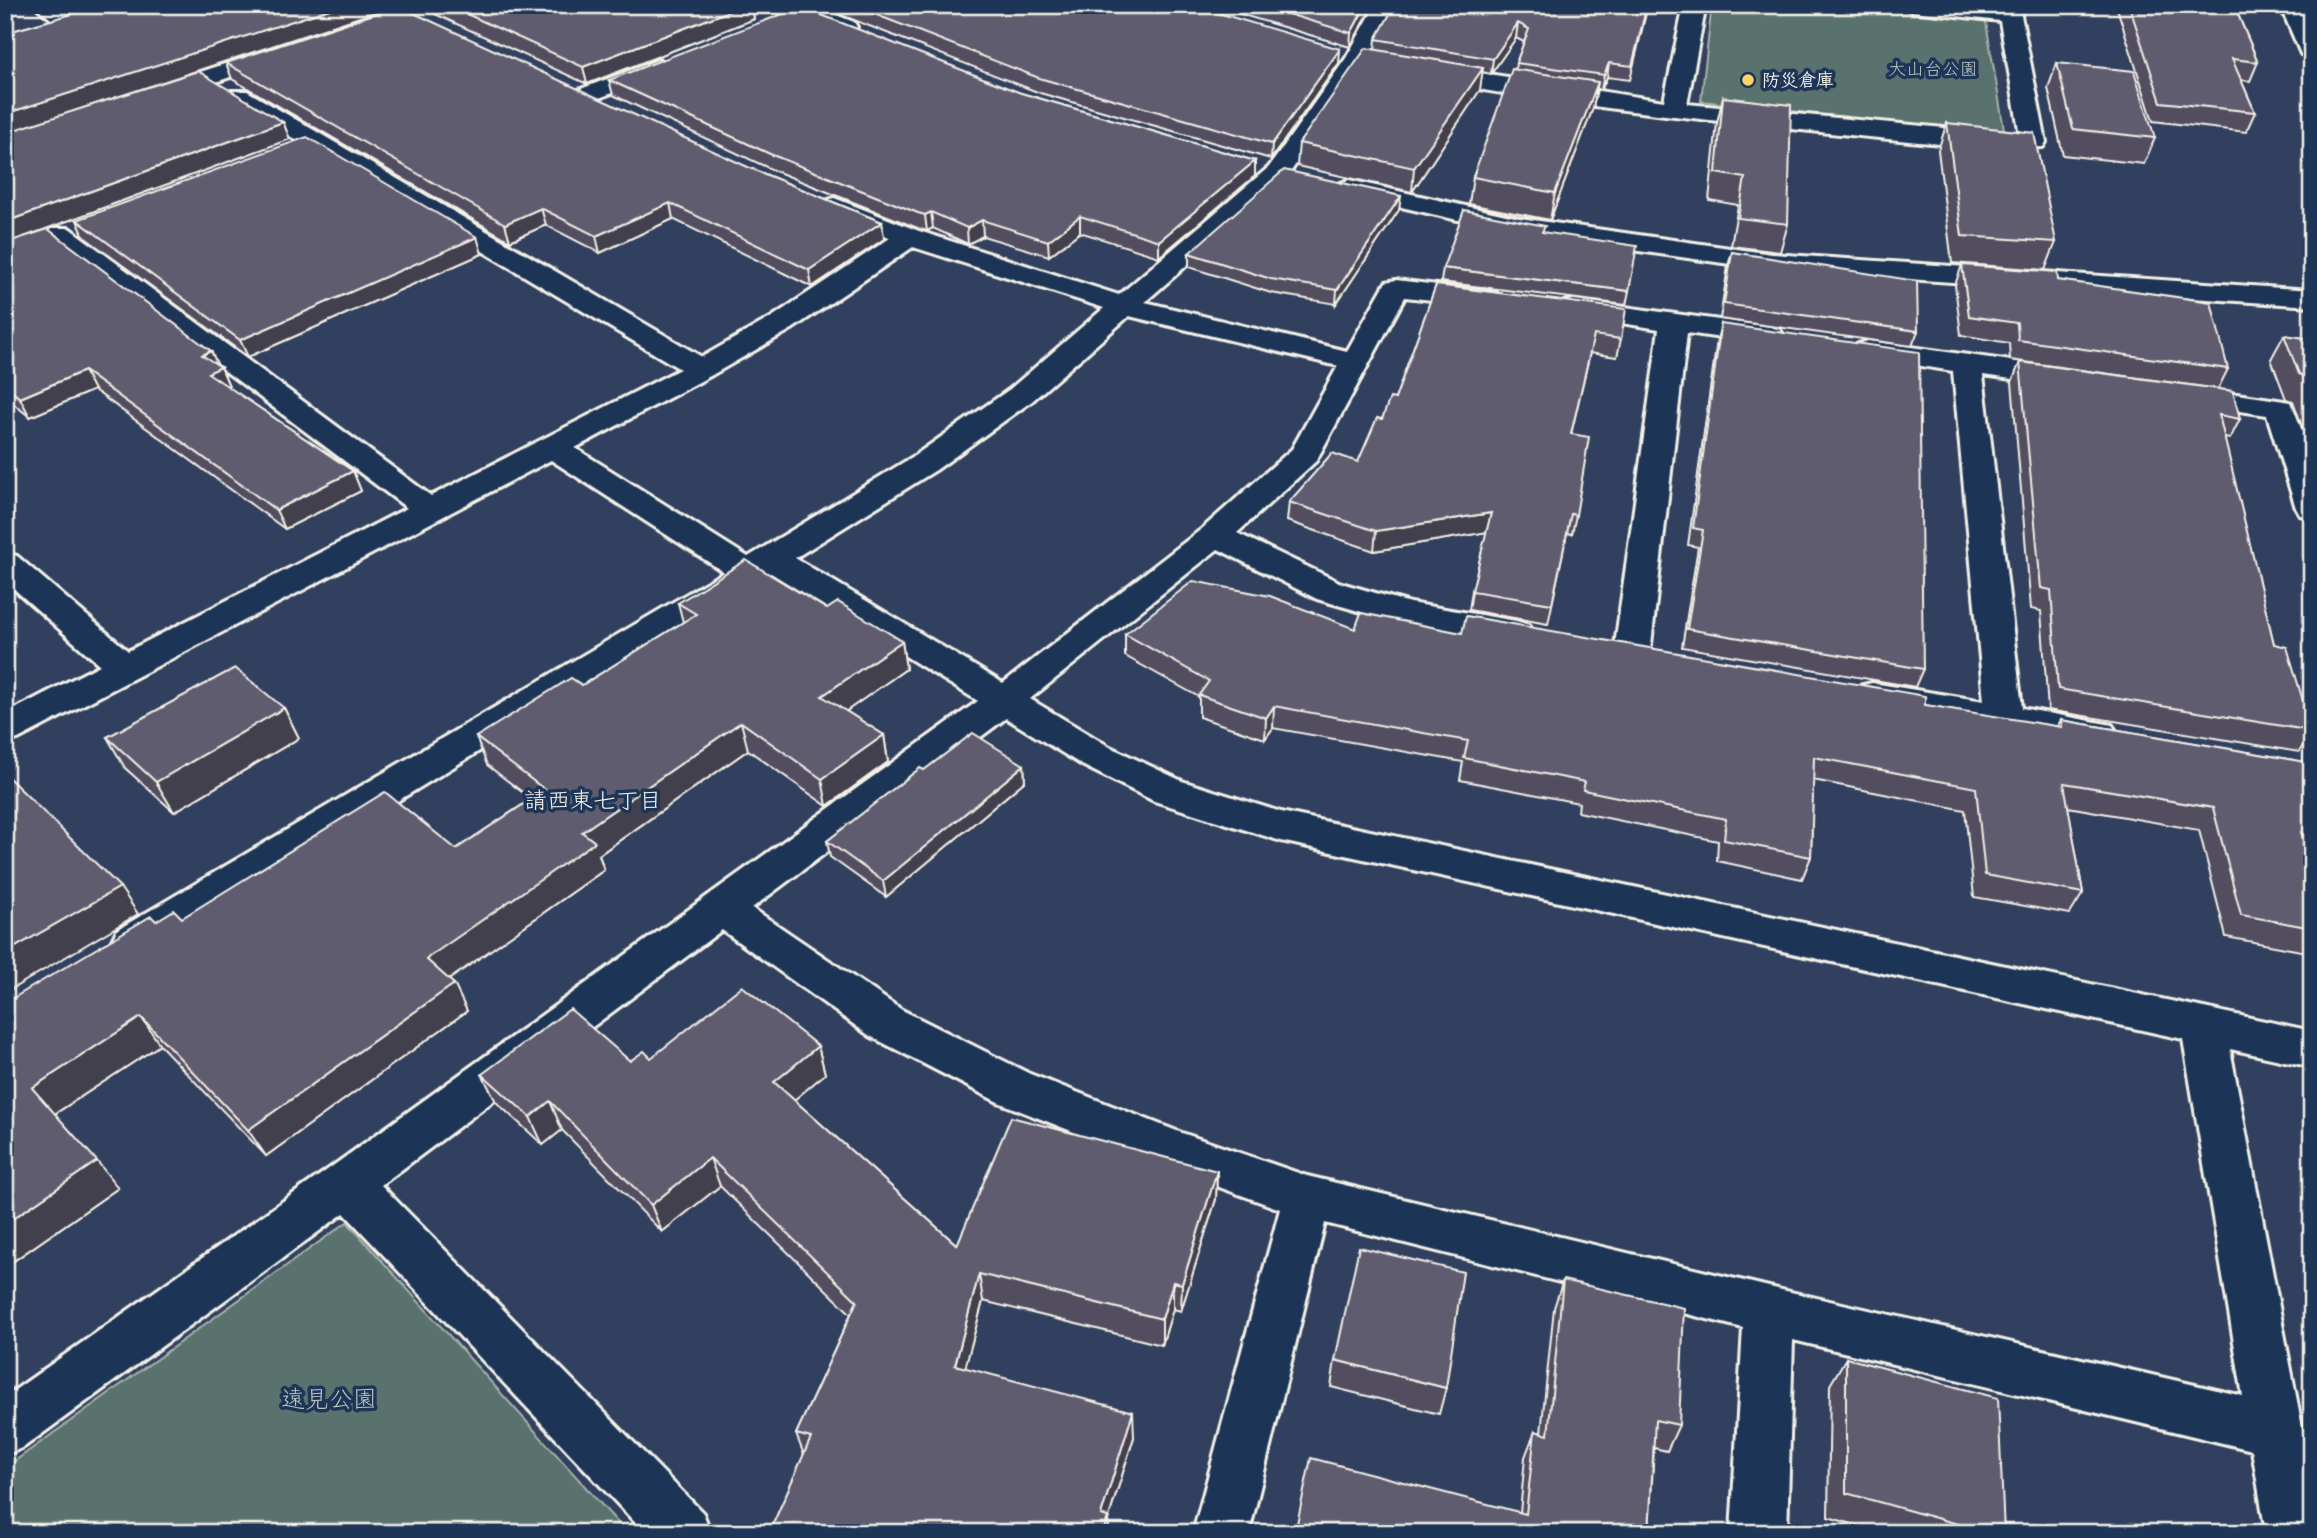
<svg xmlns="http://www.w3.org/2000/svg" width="2317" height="1538" viewBox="0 0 2317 1538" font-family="'Balsamiq Sans','Klee One',sans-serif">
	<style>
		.green { fill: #5a726e; stroke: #a7b2ab; stroke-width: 2 }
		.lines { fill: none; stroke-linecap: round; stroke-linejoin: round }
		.minor-casing { stroke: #f4f1e8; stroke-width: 6 }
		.minor { fill: #1d3557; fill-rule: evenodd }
		.wall { fill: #534e60; stroke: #f4f1e8; stroke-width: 2 }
		.shaded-wall { fill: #43404e; stroke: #f4f1e8; stroke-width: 2 }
		.building { fill: #605b70; stroke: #f4f1e8; stroke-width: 2 }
		.poi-dot { fill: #ffd166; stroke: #1d3557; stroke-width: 2.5 }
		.labels { text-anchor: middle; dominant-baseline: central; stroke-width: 7; stroke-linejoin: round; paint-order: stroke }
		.far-park-label { font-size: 18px; fill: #bec5bd; stroke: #1d3557 }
		.far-poi-label { font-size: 18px; font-weight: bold; fill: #f4f1e8; stroke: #1d3557; text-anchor: start }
		.neighbourhood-label { font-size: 23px; fill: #f4f1e8; stroke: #1d3557 }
		.near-park-label { font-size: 24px; fill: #bec5bd; stroke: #1d3557 }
	</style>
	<rect width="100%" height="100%" fill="#31405e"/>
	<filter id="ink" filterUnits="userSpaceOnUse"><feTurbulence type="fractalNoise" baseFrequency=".0143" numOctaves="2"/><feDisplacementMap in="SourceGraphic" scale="14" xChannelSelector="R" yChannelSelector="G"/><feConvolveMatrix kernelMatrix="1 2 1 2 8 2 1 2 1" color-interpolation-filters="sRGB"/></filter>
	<g filter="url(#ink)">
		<!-- green -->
		<g class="green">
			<path d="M1712,5H1877L1985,16L2005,135L1701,101Z"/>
			<path d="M347,1222L627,1533H5V1468Z"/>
		</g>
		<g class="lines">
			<defs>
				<g id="minor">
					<path d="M34,5H59L75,18L72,23H56Z"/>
					<path d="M780,5H810L854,22L857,27L854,32H838L782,10Z"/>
					<path d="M1376,5H1398L1368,59L1287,177L1145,302L1347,351L1386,282L1396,280L1496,292L1500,298L1496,304L1486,306L1405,297L1316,461L1237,533L1341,583L1410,603L1516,621L1529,625L1534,633L1529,641L1516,645L1407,625L1317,599L1218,549L1030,699L1110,747L1182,781L1281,812L2312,1031V1067L2230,1049L2312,1480V1533H2266L2252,1450L1793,1340L1787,1533H1731L1743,1328L1325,1223L1249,1533H1193L1280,1209L1155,1164L998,1102L870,1036L722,930L381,1185L703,1513L711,1533H645L344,1213L24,1447L5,1455V1397L330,1168L978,701L771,573L147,954L132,958L117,954L111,942L117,930L724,572L551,460L18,739L5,743V714L100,665L5,581V553L17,556L128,651L407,508L51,240L47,234L51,228H69L431,496L680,369L231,101L227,96L231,91H247L702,357L772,317L890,238L825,211L821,206L825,201L834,198L919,231L1119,295L1269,167L1346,58ZM913,247L1104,308L1010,389L914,456L748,557L575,448L712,375L792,329ZM1129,316L1338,366L1292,449L1203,528L1003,683L795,558L936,470L1032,401ZM1006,718L1082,765L1154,801L1281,841L2183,1039L2243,1396L1769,1287L1307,1176L1182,1133L1030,1074L902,1010L752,908Z"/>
					<path d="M1684,5H1706L1687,104L2020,135L2000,21L1912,11L1902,5H2019L2046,142L2043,147L1994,149C1929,143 1435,97 1418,72L1429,65L1664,101Z"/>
					<path d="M2280,5H2302L2312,28V61L2301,54Z"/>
					<path d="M279,46L290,53L287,58L165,99H149L145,94L149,89Z"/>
					<path d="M658,60L666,62L669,67L666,72L594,100H578L574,95L578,90Z"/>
					<path d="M1349,180L1519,218L1772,254L2312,290V306L1772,270L1519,234L1340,193L1336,188L1340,183Z"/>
					<path d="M1574,300L1770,327L1780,330L1784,336L1780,342L1770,345L1687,333L1650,653L1645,661L1632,665L1619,661L1614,653L1659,329L1564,314L1560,308L1564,302Z"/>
					<path d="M1868,341L2068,369L2079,372L2083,378L2079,384L2068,387L1983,375L2022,708L2112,725L2118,734L2112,743L2099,747L1872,707L1859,704L1854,695L1859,686L1872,683L1984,701L1953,371L1858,356L1853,350L1858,344Z"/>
					<path d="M2183,386L2291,402L2312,458V518L2300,515L2296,508L2267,415L2172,401L2168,395L2172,389Z"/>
				</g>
			</defs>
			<!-- minor casing -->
			<use href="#minor" class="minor-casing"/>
			<!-- minor -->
			<use href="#minor" class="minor"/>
		</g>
		<!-- wall -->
		<g class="wall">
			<path d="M104,5H752L754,19L587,84L422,8H387L77,110L290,139L37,232L211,351L217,365L221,367L229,386L228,387L353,471L361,491L285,529L94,390L30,417L5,397V33Z"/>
			<path d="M826,5H1191L1339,63L1271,159L1040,93L826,9Z"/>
			<path d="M1210,5H1373L1350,47Z"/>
			<path d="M1648,5L1630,80L1607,77L1601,90L1597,89L1593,108L1550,220L1469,204L1473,177L1515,70L1516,63L1524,42L1516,38L1491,74L1482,72L1480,90L1412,192L1297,166L1299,143L1375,50L1376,39Z"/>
			<path d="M2116,5H2234L2258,62L2250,81L2241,80L2255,112L2246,132L2153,121Z"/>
			<path d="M226,63L750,168L882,222L884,239L812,287L673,219L600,253L546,225L510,241L232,79Z"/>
			<path d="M2057,63L2155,138L2144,164L2063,155L2048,88Z"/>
			<path d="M609,80L1021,93L1255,161V176L1159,257L1080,232L1049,256L983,236L968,244L933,228L927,231L920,229L773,170L613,95Z"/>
			<path d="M1723,97L1788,224L1780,252L1731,246L1738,205L1709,200L1717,123Z"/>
			<path d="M1947,123L2056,242L2045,270L1952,263L1938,150Z"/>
			<path d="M1399,210L1336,304L1271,293L1189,267V253Z"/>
			<path d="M77,220L482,254L248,357L84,237Z"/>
			<path d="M1732,252L1918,331L1912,346L1720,319L1728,266Z"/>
			<path d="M1962,265L2058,280L2228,369L2218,389L2010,360L2009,343L1961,335L1955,285Z"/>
			<path d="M1443,268L1629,291L1626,305L1441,282Z"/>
			<path d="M1436,285L1621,339L1617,357L1590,353L1571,434L1576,515L1572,534L1567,533L1548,624L1469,610L1472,591L1487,532L1374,551L1287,521L1289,502L1358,462L1382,419L1395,399Z"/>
			<path d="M1721,324L1923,669L1915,687L1682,647L1698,547L1688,545L1717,340Z"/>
			<path d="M2284,335L2312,339V454L2293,401L2286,399L2271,359Z"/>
			<path d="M2020,362L2240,419L2230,439L2224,438L2274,644L2312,728V732L2299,752L2048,710L2041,611L2031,609L2012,382Z"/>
			<path d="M678,603L827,609L902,641L906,669L846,711L884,735L888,762L827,806L748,750L599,855L604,870L449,979L467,1011L266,1156L160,1045L55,1114L118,1188L5,1267V1003L156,921L182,918L456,849L531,799L487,765L476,737L582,685L683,622Z"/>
			<path d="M1355,629L1462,633L1925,705L2057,727L2061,720L2312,763V843L2306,850L2312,870V953L2226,937L2199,830L2068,807L2083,893L2070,914L1974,897L1965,810L1813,780L1811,857L1802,879L1717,861L1718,841L1578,812L1579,803L1460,780L1463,762L1273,728L1265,739L1199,717V697L1125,656V634Z"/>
			<path d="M284,708L299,738L174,812L125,768L107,737Z"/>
			<path d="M1024,765L1025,781L886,897L830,857L827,841L924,770Z"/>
			<path d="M818,1046L825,1074L794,1100L957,1245L1217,1171L1216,1199L1181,1311L1173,1309L1162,1345L983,1301L965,1368L1134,1437L1108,1520L1109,1533H769L804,1455L796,1434L851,1314L720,1186L662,1232L562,1130L543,1145L496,1102L482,1074L651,1058Z"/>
			<path d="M1563,1280L1679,1425L1667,1451L1654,1448L1649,1533H1295L1520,1513L1525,1457L1535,1431L1541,1433L1554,1308Z"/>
			<path d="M1846,1358L2004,1533H1883L1828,1517L1830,1385Z"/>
			<path d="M1335,1360L1446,1388L1439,1414L1331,1387Z"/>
		</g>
		<!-- shaded-wall -->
		<g class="shaded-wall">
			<path d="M342,5H386L387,8L5,134V114Z"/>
			<path d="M745,5H752L754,19L587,84L583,67Z"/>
			<path d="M1366,5H1373L1350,47L1351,33Z"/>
			<path d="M1518,23L1516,38L1491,74L1493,59Z"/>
			<path d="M1340,49L1339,63L1271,159L1272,144Z"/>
			<path d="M1609,63L1607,77L1601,90L1604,75Z"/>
			<path d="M1483,68L1480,90L1412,192L1414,168Z"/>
			<path d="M1598,82L1593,108L1550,220L1555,193Z"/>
			<path d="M283,122L290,139L5,244V222Z"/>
			<path d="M1255,161V176L1159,257V241Z"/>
			<path d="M1401,196L1399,210L1336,304L1337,290Z"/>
			<path d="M670,203L673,219L600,253L596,236Z"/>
			<path d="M541,208L546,225L510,241L505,224Z"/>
			<path d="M931,212L933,228L927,231L925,215Z"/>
			<path d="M1080,216V232L1049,256L1048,241Z"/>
			<path d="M982,220L983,236L968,244L967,228Z"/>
			<path d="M882,222L884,239L812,287L809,270Z"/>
			<path d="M477,237L482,254L248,357L240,340Z"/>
			<path d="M211,351L219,368L221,367L229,386L216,392L208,373L202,355Z"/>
			<path d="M84,371L94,390L30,417L20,398Z"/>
			<path d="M353,471L361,491L285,529L276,510Z"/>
			<path d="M1491,513L1488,532L1374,551L1376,531Z"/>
			<path d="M902,641L906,669L828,724L822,696Z"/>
			<path d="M1274,706L1273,728L1265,739L1266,718Z"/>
			<path d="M284,708L299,738L174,812L156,782Z"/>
			<path d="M741,722L748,750L599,855L604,870L440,986L426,959L582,832Z"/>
			<path d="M884,735L888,762L827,806L822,779Z"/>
			<path d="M1024,765L1025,781L886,897L883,881Z"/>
			<path d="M120,887L138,914L5,993V953Z"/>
			<path d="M454,984L467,1011L266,1156L248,1130Z"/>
			<path d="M141,1017L160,1045L53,1115L32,1088Z"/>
			<path d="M818,1046L825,1074L781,1111L774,1082Z"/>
			<path d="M550,1101L562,1130L543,1145L530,1117Z"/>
			<path d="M710,1158L720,1186L662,1232L651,1205Z"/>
			<path d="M97,1161L118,1188L5,1267V1224Z"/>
			<path d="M1217,1171L1216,1199L1181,1311L1182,1284Z"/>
			<path d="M979,1274L983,1301L959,1391L955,1365Z"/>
			<path d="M1173,1282V1309L1162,1345V1319Z"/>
			<path d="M1133,1412L1134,1437L1108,1520L1109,1533H1102L1101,1515Z"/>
		</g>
		<!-- building -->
		<g class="building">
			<path d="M104,5H342L5,114V33Z"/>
			<path d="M447,5H745L583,67Z"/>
			<path d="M851,5H1191L1340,49L1272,144L1039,78Z"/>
			<path d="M1258,5H1366L1351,33Z"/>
			<path d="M1395,5H1647L1632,66L1609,63L1604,75L1516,63L1529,29L1518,23L1493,59L1376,39Z"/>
			<path d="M2129,5H2234L2258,62L2232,59L2255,112L2161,102Z"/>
			<path d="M801,7L1021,93L1255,161L1159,241L1080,216L1048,241L982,220L967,228L931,212L925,215L918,213L770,154L609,80Z"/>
			<path d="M405,9L750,168L882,222L809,270L670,203L596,236L541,208L505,224L226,63L386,10Z"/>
			<path d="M1366,48L1483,68L1414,168L1299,143Z"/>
			<path d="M2057,63L2134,71L2155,138L2073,129Z"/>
			<path d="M1512,69L1598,82L1555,193L1473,177Z"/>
			<path d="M198,71L283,122L5,222V133Z"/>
			<path d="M1723,97L1791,105L1788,224L1738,218L1745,178L1716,173Z"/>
			<path d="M1947,123L2034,133L2056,242L1962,236Z"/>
			<path d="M307,137L477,237L240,340L77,220Z"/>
			<path d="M1284,170L1401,196L1337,290L1271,279L1189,253Z"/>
			<path d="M1464,210L1545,226L1542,232L1637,246L1629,291L1443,268Z"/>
			<path d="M48,229L211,351L202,355L221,367L208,373L353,471L276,510L84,371L20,398L5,386V243Z"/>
			<path d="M1732,252L1917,281L1918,331L1724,304Z"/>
			<path d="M1962,265L2057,272L2058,280L2211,302L2228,369L2018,340L2017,323L1969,316Z"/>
			<path d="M1436,285L1626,309L1621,339L1594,335L1571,434L1589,437L1576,515L1571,514L1552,604L1472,591L1491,513L1376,531L1289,502L1332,453L1358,462L1377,418L1382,419L1390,398L1395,399Z"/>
			<path d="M1721,324L1919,352L1923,669L1687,629L1703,530L1693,528Z"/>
			<path d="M2284,335L2312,339V391L2307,377L2299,374Z"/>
			<path d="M2020,362L2233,391L2240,419L2219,415L2274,644L2287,647L2312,731L2058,689L2051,590L2041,588Z"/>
			<path d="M746,560L827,609L838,602L902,641L822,696L884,735L822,779L741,722L582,832L595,842L426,959L454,984L248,1130L141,1017L32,1088L97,1161L5,1224V1003L151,916L156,921L174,910L182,918L385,792L456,849L545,790L476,737L571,678L582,685L696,614L678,603Z"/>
			<path d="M1193,581L1270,596L1355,629L1361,613L1462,633L1466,616L1925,696V705L2062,727L2061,720L2312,763V803L2307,802L2312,816V834L2301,832L2312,870V928L2241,915L2213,808L2064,783L2083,893L1985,875L1976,788L1814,757L1811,857L1724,840L1726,819L1583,790L1585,782L1464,758L1468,741L1274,706L1266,718L1199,695L1209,681L1125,634Z"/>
			<path d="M235,668L284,708L156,782L107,737Z"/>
			<path d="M973,733L1024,765L883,881L827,841L920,768L924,770Z"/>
			<path d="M5,774L120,887L5,953Z"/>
			<path d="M742,986L818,1046L774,1082L957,1245L1011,1117L1217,1171L1182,1284L1173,1282L1162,1319L979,1274L955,1365L1133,1412L1101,1515L1108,1517L1103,1533H769L811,1438L796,1434L857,1301L710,1158L651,1205L550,1101L530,1117L482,1074L570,1009L630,1061L644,1051L651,1058Z"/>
			<path d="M1359,1247L1463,1272L1446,1388L1335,1360Z"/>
			<path d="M1563,1280L1684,1308L1679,1425L1655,1420L1649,1533H1295L1311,1458L1526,1514L1535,1431L1548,1435Z"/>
			<path d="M1846,1358L1998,1398L2004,1533H1990L1846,1493Z"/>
		</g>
	</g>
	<!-- markers -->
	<circle class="poi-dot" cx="1748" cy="80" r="7"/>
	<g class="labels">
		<!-- far-park labels -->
		<g class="far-park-label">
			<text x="1933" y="69">大山台公園</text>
		</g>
		<!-- far-poi labels -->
		<g class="far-poi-label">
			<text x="1762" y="80">防災倉庫</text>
		</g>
		<!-- neighbourhood labels -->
		<g class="neighbourhood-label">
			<text x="593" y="801">請西東七丁目</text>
		</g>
		<!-- near-park labels -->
		<g class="near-park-label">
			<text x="329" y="1399">遠見公園</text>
		</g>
	</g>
	<!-- margin -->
	<rect width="2317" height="1538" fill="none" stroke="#1d3557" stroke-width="28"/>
	<rect x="14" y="14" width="2289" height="1510" fill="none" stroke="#f4f1e8" stroke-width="2.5" filter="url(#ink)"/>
</svg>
